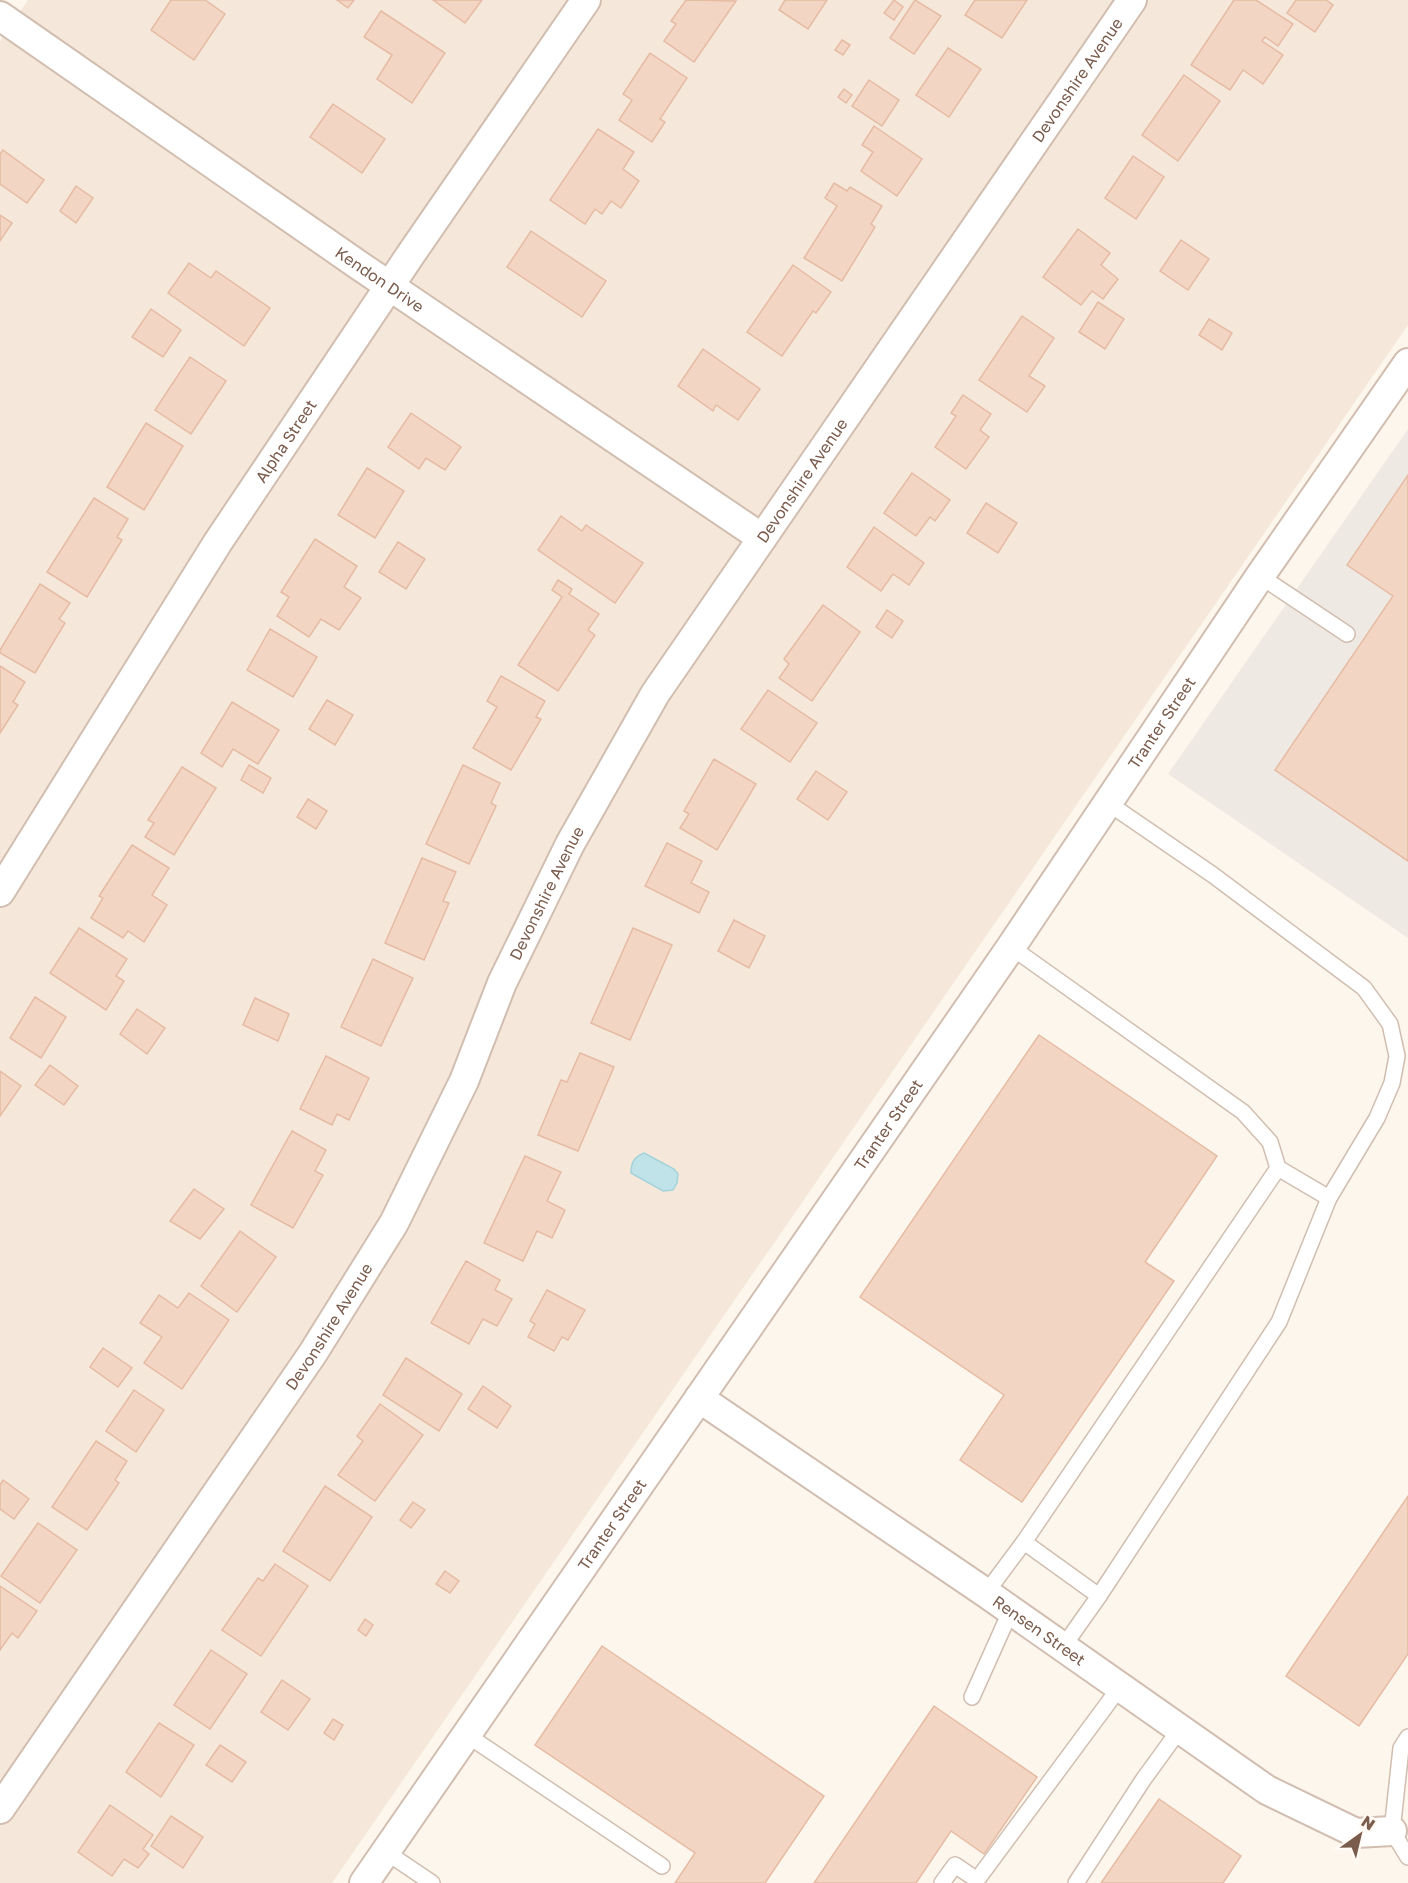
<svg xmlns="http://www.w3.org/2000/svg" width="1408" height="1883" viewBox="0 0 1408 1883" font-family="'Golos Text',sans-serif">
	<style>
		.residential { fill: #f5e8da }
		.industrial { fill: #efe9e4 }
		.water { fill: #bfe3e8; stroke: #a5d3da; stroke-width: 1.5 }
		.building { fill: #f3d5c3; stroke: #e6bba3; stroke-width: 1.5 }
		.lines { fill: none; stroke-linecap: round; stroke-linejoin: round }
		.service-casing { stroke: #d1beb0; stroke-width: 18 }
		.minor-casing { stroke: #d1beb0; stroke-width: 32 }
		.service { stroke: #fff; stroke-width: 15 }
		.minor { stroke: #fff; stroke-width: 28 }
		.labels { text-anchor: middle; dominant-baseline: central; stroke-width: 4.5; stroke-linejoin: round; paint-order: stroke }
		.street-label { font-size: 16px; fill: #7a5c4d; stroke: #fffaf3 }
	</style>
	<rect width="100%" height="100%" fill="#fdf6ec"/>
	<!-- residential -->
	<path class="residential" d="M28,0H1408V325L332,1883H0V41Z"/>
	<!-- industrial -->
	<path class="industrial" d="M1408,429V938L1168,774Z"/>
	<!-- water -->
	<path class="water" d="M644,1153L674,1169L678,1174L677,1183L673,1190L663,1191L631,1173C631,1163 634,1157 644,1153Z"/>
	<!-- building -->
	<g class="building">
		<path d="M171,0H205L225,14L194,60L151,30Z"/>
		<path d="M337,0H354L348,8Z"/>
		<path d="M433,0H482L465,23Z"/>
		<path d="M686,0L736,1L694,62L664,41L676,24L671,21Z"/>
		<path d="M785,0H827L808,29L779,10Z"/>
		<path d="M894,0L903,7L894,20L884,13Z"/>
		<path d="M915,0L941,16L914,54L890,38Z"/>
		<path d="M975,0H1027L1002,38L965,15Z"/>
		<path d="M1234,0H1256L1293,24L1278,46L1265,37L1262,41L1283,55L1263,84L1243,70L1230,90L1191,65Z"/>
		<path d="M1296,0H1326L1333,5L1315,32L1287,13Z"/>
		<path d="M381,11L445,53L412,103L377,79L392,55L364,37Z"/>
		<path d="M842,40L850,45L843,55L835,50Z"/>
		<path d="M948,48L981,69L949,117L916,95Z"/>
		<path d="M650,53L687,78L660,119L665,122L652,142L619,120L632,100L623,94Z"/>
		<path d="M1184,75L1220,101L1178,161L1142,135Z"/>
		<path d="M869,80L899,100L882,126L852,106Z"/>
		<path d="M844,89L852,95L846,103L838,97Z"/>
		<path d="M333,104L385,139L362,173L310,137Z"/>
		<path d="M874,126L922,159L897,196L861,171L873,152L862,145Z"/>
		<path d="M598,129L634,152L623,169L639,181L621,208L611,201L602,214L595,209L585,224L550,200Z"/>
		<path d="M3,150L44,180L27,203L0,184V154Z"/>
		<path d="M1133,156L1164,177L1136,219L1105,198Z"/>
		<path d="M834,183L847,191L850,187L882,206L871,224L875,227L842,281L804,258L837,206L825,198Z"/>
		<path d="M76,186L93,198L76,223L60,211Z"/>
		<path d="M0,215L12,223L0,241Z"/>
		<path d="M1078,229L1110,253L1101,265L1118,279L1103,299L1092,291L1081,305L1043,277Z"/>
		<path d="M531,231L606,281L582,317L507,267Z"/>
		<path d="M1181,240L1209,259L1188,290L1160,271Z"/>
		<path d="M189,263L211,278L216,271L270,308L244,346L168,293Z"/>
		<path d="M793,265L831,292L816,313L813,311L782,356L747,332Z"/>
		<path d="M1098,302L1124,319L1105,349L1079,332Z"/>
		<path d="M151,309L181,330L163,357L132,337Z"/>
		<path d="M1022,316L1054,338L1029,376L1045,386L1027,412L979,380Z"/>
		<path d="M1209,319L1232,333L1222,350L1199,335Z"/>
		<path d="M703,349L760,389L738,420L716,405L713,411L678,386Z"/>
		<path d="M190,357L226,381L191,434L155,410Z"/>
		<path d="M963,395L991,414L980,430L989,437L966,469L935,447L956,416L951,413Z"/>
		<path d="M411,413L461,447L445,470L426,458L419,469L388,447Z"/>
		<path d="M146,423L183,446L144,510L107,487Z"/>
		<path d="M367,468L404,491L375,538L338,515Z"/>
		<path d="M912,473L950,500L935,521L930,517L916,536L884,513Z"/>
		<path d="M1408,475V861L1275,770L1393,596L1347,565Z"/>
		<path d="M94,498L128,519L117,537L122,540L87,597L47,572Z"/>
		<path d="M986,503L1017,523L998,553L967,533Z"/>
		<path d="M561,516L582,531L586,525L643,563L615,603L538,550Z"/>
		<path d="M874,527L924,563L909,585L893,574L881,591L847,567Z"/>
		<path d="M315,539L357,566L344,587L361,598L339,630L321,619L309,637L277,616L289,597L281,592Z"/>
		<path d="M398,542L425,559L406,589L379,572Z"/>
		<path d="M558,580L572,589L569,594L599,614L588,630L595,635L558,691L518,665L562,597L552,590Z"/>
		<path d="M40,584L70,603L59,619L65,623L35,673L0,653V650Z"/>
		<path d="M823,605L860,632L812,701L779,678L789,664L784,659Z"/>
		<path d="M887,610L903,621L892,638L876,627Z"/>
		<path d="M270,629L317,657L293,697L247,670Z"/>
		<path d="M0,666L25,682L13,702L18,705L0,733Z"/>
		<path d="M501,676L545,701L536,717L541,719L511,770L473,748L497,707L487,701Z"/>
		<path d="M768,690L817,723L790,762L741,729Z"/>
		<path d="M327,700L353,715L335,745L309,729Z"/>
		<path d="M232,702L279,730L258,764L233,749L222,767L201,753Z"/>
		<path d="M714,759L756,784L717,850L680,828L689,814L684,811Z"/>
		<path d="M249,765L271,778L263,793L241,780Z"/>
		<path d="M463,765L500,783L491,803L496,806L469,864L426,844Z"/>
		<path d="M182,767L216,788L174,855L145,837L154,823L148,820Z"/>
		<path d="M816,771L847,792L828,820L797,799Z"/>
		<path d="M308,799L327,811L316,829L297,817Z"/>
		<path d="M667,843L702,861L691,883L709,892L699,913L645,886Z"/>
		<path d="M132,845L169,868L152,895L167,905L144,942L128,931L123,938L91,918L103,898L99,896Z"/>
		<path d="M422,858L456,872L443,901L449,903L424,960L385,943Z"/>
		<path d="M734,920L765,936L749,968L718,951Z"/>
		<path d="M79,928L127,959L116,976L124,981L106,1010L50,973Z"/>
		<path d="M633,928L672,945L630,1040L591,1023Z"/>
		<path d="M373,959L413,978L381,1046L341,1027Z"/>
		<path d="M35,997L66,1017L41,1058L10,1038Z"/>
		<path d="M255,998L289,1014L278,1041L243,1025Z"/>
		<path d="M137,1009L165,1028L147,1054L120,1034Z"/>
		<path d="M1039,1035L1217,1156L1145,1262L1174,1281L1022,1502L960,1460L1004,1395L860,1297Z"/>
		<path d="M580,1053L614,1067L578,1151L538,1135L561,1080L567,1082Z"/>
		<path d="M326,1056L369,1078L349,1120L337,1114L332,1125L300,1109Z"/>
		<path d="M50,1065L78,1086L64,1105L35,1085Z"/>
		<path d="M0,1071L21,1086L0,1116Z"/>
		<path d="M292,1131L326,1150L315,1171L323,1175L293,1228L251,1205Z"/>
		<path d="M525,1156L561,1172L547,1201L565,1210L552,1238L537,1231L523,1261L484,1243Z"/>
		<path d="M194,1189L224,1209L200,1239L170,1221Z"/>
		<path d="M240,1231L276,1257L237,1312L201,1286Z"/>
		<path d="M466,1261L500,1280L495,1290L512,1299L497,1326L483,1319L469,1344L431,1323Z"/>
		<path d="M547,1290L585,1310L568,1340L562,1337L554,1351L528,1337L535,1324L530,1321Z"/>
		<path d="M189,1293L229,1320L182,1389L144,1363L162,1337L140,1323L159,1295L178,1308Z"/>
		<path d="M103,1348L132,1368L118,1387L90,1367Z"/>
		<path d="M406,1358L462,1394L439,1431L383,1395Z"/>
		<path d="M483,1386L511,1406L497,1428L468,1409Z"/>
		<path d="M134,1390L164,1410L136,1452L106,1431Z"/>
		<path d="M380,1404L423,1435L375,1501L338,1475L363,1441L357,1436Z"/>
		<path d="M96,1441L127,1461L115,1480L119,1483L87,1530L52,1507Z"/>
		<path d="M3,1480L29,1499L14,1519L0,1509V1485Z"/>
		<path d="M325,1486L372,1517L330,1581L283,1551Z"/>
		<path d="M1408,1496V1654L1359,1726L1286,1676Z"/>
		<path d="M413,1502L425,1510L411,1528L400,1520Z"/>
		<path d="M38,1523L77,1550L40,1603L1,1576Z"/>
		<path d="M275,1564L308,1586L261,1656L222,1630L258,1578L263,1581Z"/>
		<path d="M445,1571L459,1581L450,1593L436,1584Z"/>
		<path d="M0,1586L37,1611L18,1638L12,1633L0,1650Z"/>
		<path d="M365,1619L373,1625L366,1636L358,1630Z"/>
		<path d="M602,1646L824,1796L765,1883H675L695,1853L535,1745Z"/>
		<path d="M211,1650L247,1674L210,1729L174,1705Z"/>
		<path d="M282,1680L310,1699L288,1730L261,1712Z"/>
		<path d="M934,1706L1037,1777L984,1854L951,1831L916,1883H814Z"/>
		<path d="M333,1719L343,1725L334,1740L324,1733Z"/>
		<path d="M159,1723L194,1745L161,1797L126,1772Z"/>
		<path d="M220,1745L246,1762L232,1782L206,1765Z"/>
		<path d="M1159,1799L1241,1856L1223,1883H1101Z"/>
		<path d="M110,1805L153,1835L143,1849L149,1854L138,1868L124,1859L112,1876L78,1852Z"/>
		<path d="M171,1816L203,1837L183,1868L151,1846Z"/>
	</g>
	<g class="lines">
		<defs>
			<g id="service">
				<path d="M1260,576L1347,634"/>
				<path d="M1011,947L1243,1112L1270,1142L1278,1168L1024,1542"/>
				<path d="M1278,1168L1329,1198"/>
				<path d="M986,1593L1024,1542L1099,1596L1063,1647"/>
				<path d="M1099,1596L1279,1322L1329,1198L1377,1118L1392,1083L1397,1056L1390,1024L1364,988L1213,875L1108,803"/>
				<path d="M972,1697L1011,1610"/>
				<path d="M467,1735L662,1866"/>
				<path d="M1408,1737L1401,1748L1392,1831L1408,1857"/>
				<path d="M386,1852L432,1883"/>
				<path d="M942,1883L955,1865L977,1880L1120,1687"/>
				<path d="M1076,1883L1143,1780L1180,1729"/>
			</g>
			<g id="minor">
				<path id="s1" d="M0,16L357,264L762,538"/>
				<path id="s2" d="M0,892L218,542L411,254L586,0"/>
				<path id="s3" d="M699,1398L986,1593L1267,1790L1356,1833L1392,1831"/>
				<path id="s4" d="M0,1809L313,1353L394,1223L464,1081L502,983L570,844L655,694L1132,0"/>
				<path id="s5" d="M364,1883L1011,947L1260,576L1408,363"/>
			</g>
		</defs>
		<!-- service casing -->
		<use href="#service" class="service-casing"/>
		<!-- minor casing -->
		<use href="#minor" class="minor-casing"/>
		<!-- service -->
		<use href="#service" class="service"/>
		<!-- minor -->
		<use href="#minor" class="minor"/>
	</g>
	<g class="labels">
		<!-- street labels -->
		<g class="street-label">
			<text stroke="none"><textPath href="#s4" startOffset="2042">Devonshire Avenue</textPath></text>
			<text stroke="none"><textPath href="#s1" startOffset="462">Kendon Drive</textPath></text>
			<text stroke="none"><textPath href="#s2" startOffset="534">Alpha Street</textPath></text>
			<text stroke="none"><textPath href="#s4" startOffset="1556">Devonshire Avenue</textPath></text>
			<text stroke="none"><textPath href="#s5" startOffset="1408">Tranter Street</textPath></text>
			<text stroke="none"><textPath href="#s4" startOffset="1070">Devonshire Avenue</textPath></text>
			<text stroke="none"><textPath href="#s5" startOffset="922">Tranter Street</textPath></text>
			<text stroke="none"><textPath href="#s4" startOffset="584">Devonshire Avenue</textPath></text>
			<text stroke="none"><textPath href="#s5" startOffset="436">Tranter Street</textPath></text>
			<text stroke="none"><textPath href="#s3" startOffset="412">Rensen Street</textPath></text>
		</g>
	</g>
	<!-- north arrow -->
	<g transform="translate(1360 1835) rotate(34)" stroke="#fffaf3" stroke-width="4.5" paint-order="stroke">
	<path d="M0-4.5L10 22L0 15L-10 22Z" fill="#7a5c4d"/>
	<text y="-9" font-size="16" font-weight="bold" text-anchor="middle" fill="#7a5c4d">N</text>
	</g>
</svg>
